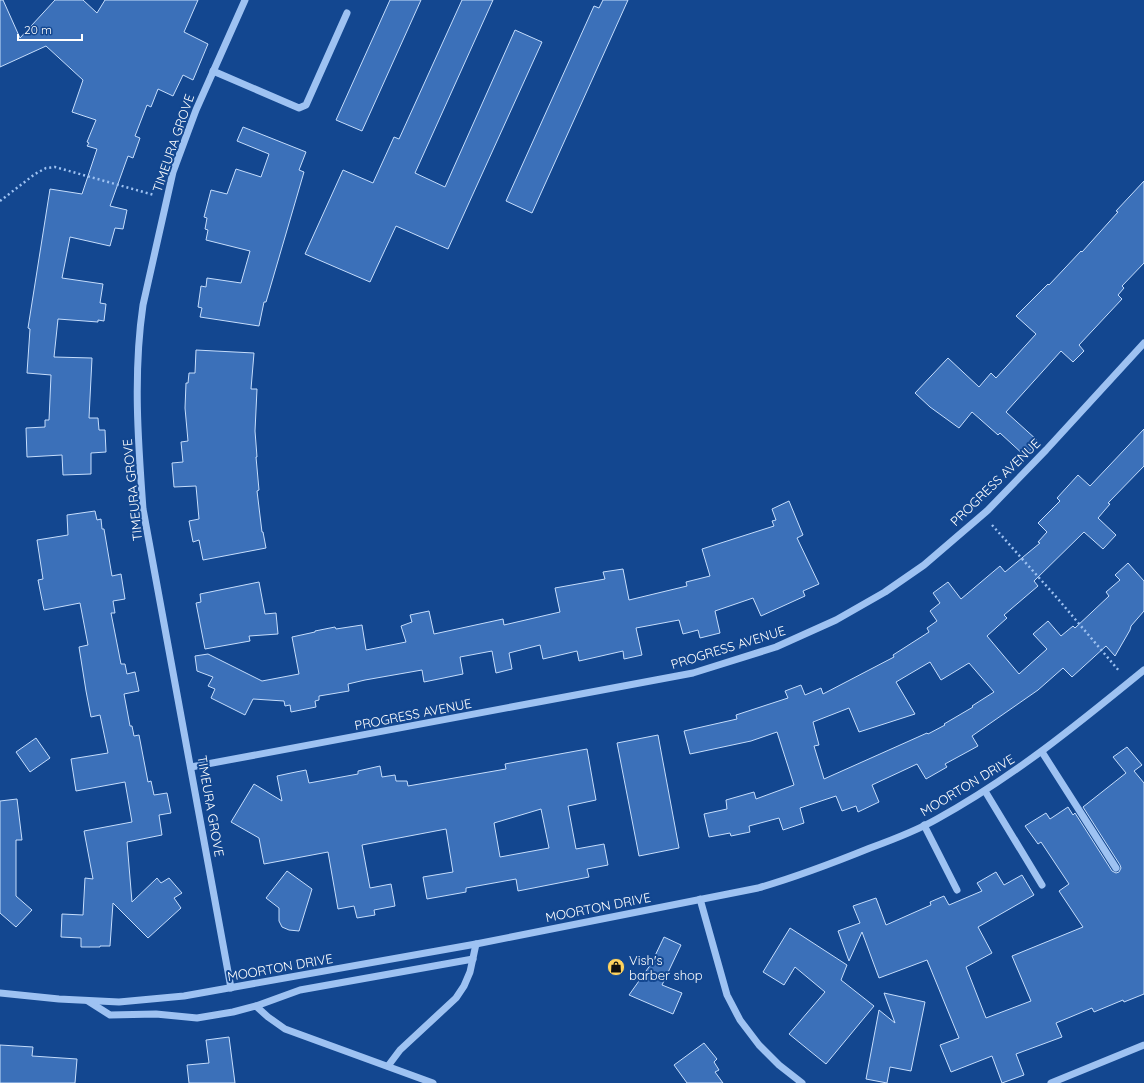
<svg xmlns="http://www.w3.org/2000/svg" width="1144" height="1083" viewBox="0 0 1144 1083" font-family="Quicksand,sans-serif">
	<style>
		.building { fill: #3b70b9; stroke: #c5ddfc; fill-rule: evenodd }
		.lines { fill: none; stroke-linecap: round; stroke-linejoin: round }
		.path { stroke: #9ec2f2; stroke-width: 2.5; stroke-dasharray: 2 3; stroke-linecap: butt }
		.minor { stroke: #9ec2f2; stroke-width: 7 }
		.labels { text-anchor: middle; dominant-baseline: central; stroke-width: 4; stroke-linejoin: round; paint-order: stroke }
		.street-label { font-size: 13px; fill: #fff; stroke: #134790 }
		.poi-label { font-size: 13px; fill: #fff; stroke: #134790; text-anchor: start }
	</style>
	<rect width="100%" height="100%" fill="#134790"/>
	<!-- building -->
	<g class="building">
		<path d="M0,0H3L20,38L55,0H83L97,13L105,0H198L184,32L208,44L193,80L183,75L173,96L158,89L151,107L147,105L135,136L140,138L133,158L128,156L110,206L127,210L123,229L115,228L110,246L70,237L62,278L103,284L100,303L106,304L104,321L98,320V322L58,319L54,357L92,358L89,418H98L99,430H105L106,452L91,453V474L63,475L62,455L27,457L26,428L45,427V420H49L51,375L27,373L30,329L28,328L50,189L82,194L97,149L87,146L89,143L87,142L96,120L72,112L83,80L46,46L0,67Z"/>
		<path d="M390,0H421L362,131L336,120Z"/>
		<path d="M462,0H493L415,173L445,187L515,30L542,42L448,249L396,226L370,282L305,254L343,170L373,183L394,137L399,139Z"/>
		<path d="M603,0H628L532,213L506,201L594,6L599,8Z"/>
		<path d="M243,127L306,152L299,170L304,172L266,302H264L259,326L200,317L202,308L198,307L201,286L206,287L207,278L241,283L250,251L206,240L208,230L205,229L207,218L204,217L211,190L227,194L236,169L261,177L269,154L237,141Z"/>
		<path d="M1144,181V263L1122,286L1124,288L1118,295L1122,299L1079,345L1084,351L1073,362L1061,351L1006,412L1038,441L1025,456L1000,433L998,435L972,412L959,428L930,407L915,393L948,358L979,387L991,373L996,378L1036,334L1016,316L1048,284L1049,285L1081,251L1082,252L1118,212L1116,211Z"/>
		<path d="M196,350L254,353L251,389H257L255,431L257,457H256L259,490L257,491L262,532H263L266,548L203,560L199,540L193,542L189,521L199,519L196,486L174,487L172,463L183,462L181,442L188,441L185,408L186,383H188L189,373H195Z"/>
		<path d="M1144,429V466L1108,503L1110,504L1098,518L1116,535L1103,549L1084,532L1034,581L1038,586L1004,615L1007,618L987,636L1019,674L1047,649L1033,634L1048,621L1061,636L1073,626L1075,628L1109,596L1106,592L1120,580L1115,575L1128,563L1144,581V611L1131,626L1130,630L1115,656L1106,646L1072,677L1063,668L1038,690L972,736L978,746L945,764L947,767L926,779L917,764L872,785L879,802L858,812L856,806L842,811L836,796L800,808L804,823L783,830L779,818L749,826L750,832L731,836L730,833L709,837L704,814L727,809L726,800L754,792L756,799L794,785L777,732L751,741L690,754L684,731L737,719L736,715L788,698L785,691L801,685L805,695L821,688L823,694L894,657L893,655L929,632L927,628L937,621L930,611L940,603L933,593L948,582L961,599L1000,566L1005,572L1040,543L1038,542L1047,532L1038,523L1060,501L1057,498L1078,475L1090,486ZM930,662L941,680L969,663L994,692L972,706L973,707L944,724L945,725L928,734L927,733L824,779L814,746L819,745L813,722L849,708L859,732L915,714L896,682Z"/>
		<path d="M789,501L803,535L797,538L819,584L803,591L805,596L761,616L753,598L715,611L720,633L700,638L698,630L683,634L679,620L636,628L642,655L624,659L623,651L579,661L577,651L543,659L540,645L509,653L512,669L496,673L492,651L460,657L463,674L424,682L422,670L365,680L348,684L349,691L319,696V700L315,701L316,707L291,712L290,705L285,706L284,701L253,699L245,715L211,698L215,689L208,686L213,677L197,671L195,656L208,654L262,681L299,674L292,637L315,632V631L335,627L336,629L362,625L366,650L406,642L401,626L412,622L410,615L429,611L434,634L503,619L504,625L560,612L555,588L605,579L603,572L623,569L629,600L687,586L686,582L710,576L702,549L774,526L772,521L776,520L772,509Z"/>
		<path d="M95,511L97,520L101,519L102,529H104L112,576L121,574L125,599L113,601L115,613H111L121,664H125L127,674L135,672L139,691L124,694L130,726H132L134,736L139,735L148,782L151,781L154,795L167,793L171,813L159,815L162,835L127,842L132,902L157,878L161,883L169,878L182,893L174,898L181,908L148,938L113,903L110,946H100V947H81V938L61,937L62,914L83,915L85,878L93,879L84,831L132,822L125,782L76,791L71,759L108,753L100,715L91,717L86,691L79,647L88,645L80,603L44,610L38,580L43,579L37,540L68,535L67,515Z"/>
		<path d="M259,582L265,614L276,613L278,634L249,636L250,641L205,649L196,603L201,602L200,594Z"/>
		<path d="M658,735L679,848L639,856L617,743Z"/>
		<path d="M36,738L50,758L30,772L16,752Z"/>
		<path d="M1127,747L1142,765L1134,771L1144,783V994L1124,1002L1123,1000L1094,1012L1092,1008L1056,1023L1062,1037L1016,1054L1024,1075L1002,1083L992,1056L951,1072L940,1045L959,1038L927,960L879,978L862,932L849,961L838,931L860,923L853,906L876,898L886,925L931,905L930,902L944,896L949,905L982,891L977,883L996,872L1004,885L1022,875L1034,895L978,927L992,953L966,967L986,1018L1031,1001L1012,956L1083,927L1059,891L1069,884L1041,842L1038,844L1025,826L1046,813L1050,819L1068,807L1073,815L1075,813L1112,871L1116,873L1119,872L1121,868L1120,865L1083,807L1126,773L1113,757Z"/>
		<path d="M587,749L596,800L568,806L576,849L604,844L608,865L587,869L589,877L518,891L516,879L466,888V892L427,899L423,877L453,872L446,829L362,845L370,888L391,884L395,906L374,910L375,915L357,918L354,906L338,909L328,852L264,864L259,838L231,822L254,784L282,801L277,776L291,773L306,770L309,783L358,774V771L380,766L382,777L395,775L396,781H407L408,786L506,769L505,764ZM541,809L549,848L500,857L494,823Z"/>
		<path d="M17,799L22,840H16V896L32,910L16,927L0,913V801Z"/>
		<path d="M287,871L312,889L299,931L289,930L282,927L279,921V908L266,898Z"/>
		<path d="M790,928L847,965L841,980L874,1006L826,1064L789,1034L825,992L795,967L784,985L763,972Z"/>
		<path d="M664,937L681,945L662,985L682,993L673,1014L629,995L651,964Z"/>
		<path d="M884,993L925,1002L911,1071L890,1067L887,1083L866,1079L879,1010L895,1023Z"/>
		<path d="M229,1037L235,1083H189L187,1065L209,1063L206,1040Z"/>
		<path d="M704,1043L717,1059L714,1062L719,1070L715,1072L723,1083H687L674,1065Z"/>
		<path d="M0,1045L33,1047L32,1056L77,1059L75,1083H0Z"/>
	</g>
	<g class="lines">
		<!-- path -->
		<g class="path">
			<path d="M0,201L35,174L46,168L55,167L154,195"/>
			<path d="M992,525L1058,599L1120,672"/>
		</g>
		<!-- minor -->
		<g class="minor">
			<path d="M213,71L299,108L306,105L347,13"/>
			<path d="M1042,752L1116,868"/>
			<path d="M191,767L693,673L776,647L836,620L885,592L924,565L988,510L1046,450L1144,343"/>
			<path d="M985,791L1042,885"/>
			<path d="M924,825L957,890"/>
			<path d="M700,899L727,995L740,1020L759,1045L779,1065L802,1083"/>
			<path d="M231,988L143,509C138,441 133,373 143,305L173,172L196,110L245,0"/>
			<path d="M0,993L59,999L119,1002L184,996L476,944L758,888C796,877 833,863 870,848C892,840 916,831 937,819C1012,778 1078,724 1144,670"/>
			<path d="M88,1001L110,1015L156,1014L197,1018L233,1012L256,1006L268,1017L285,1029L433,1083"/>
			<path d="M256,1006L300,990L473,959"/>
			<path d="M388,1066L400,1050L456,998L464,986L470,972L476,944"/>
			<path d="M1051,1083L1144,1045"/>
		</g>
	</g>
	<!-- icons -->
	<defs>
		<symbol id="shop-disc" viewBox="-11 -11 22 22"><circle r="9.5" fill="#ffd35e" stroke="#134790"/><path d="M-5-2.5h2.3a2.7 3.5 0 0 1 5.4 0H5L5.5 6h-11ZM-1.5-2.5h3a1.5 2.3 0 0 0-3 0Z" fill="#111"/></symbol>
	</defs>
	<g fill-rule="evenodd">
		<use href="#shop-disc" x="606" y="957" width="20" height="20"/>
	</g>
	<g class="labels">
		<!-- street labels -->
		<g class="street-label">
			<text transform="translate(173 143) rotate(-71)">TIMEURA GROVE</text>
			<text transform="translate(995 482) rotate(-44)">PROGRESS AVENUE</text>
			<text transform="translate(132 490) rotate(-96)">TIMEURA GROVE</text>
			<text transform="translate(728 647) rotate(-17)">PROGRESS AVENUE</text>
			<text transform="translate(413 714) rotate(-11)">PROGRESS AVENUE</text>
			<text transform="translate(967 785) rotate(-31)">MOORTON DRIVE</text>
			<text transform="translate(211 806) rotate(80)">TIMEURA GROVE</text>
			<text transform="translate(598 907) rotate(-11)">MOORTON DRIVE</text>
			<text transform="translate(280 967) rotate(-10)">MOORTON DRIVE</text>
		</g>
		<!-- poi labels -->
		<g class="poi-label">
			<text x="629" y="960">Vish's<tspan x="629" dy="15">barber shop</tspan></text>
		</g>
	</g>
	<!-- scale -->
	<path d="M18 34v6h64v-6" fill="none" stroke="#ffffff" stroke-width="2"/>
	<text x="24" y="34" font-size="12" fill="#ffffff" stroke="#134790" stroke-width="3" paint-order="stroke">20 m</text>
</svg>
